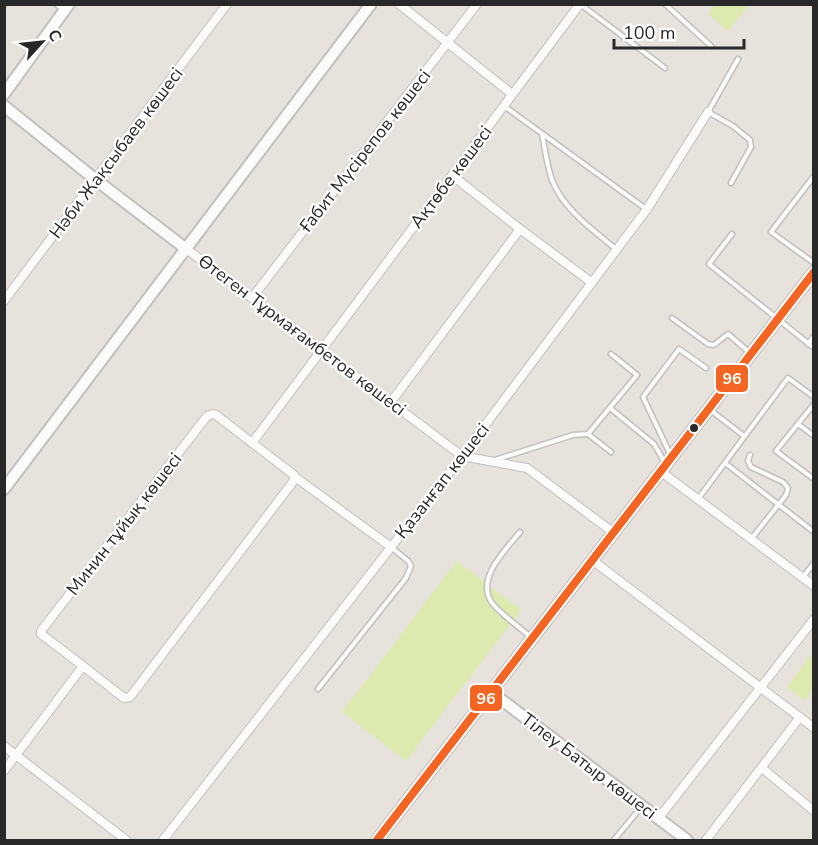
<svg xmlns="http://www.w3.org/2000/svg" width="818" height="845" viewBox="0 0 818 845" font-family="'Nunito Sans',sans-serif">
	<style>
		.pitch { fill: #dce9af }
		.lines { fill: none; stroke-linecap: round; stroke-linejoin: round }
		.lane-casing { stroke: #c1bfbf; stroke-width: 7 }
		.street-casing { stroke: #c1bfbf; stroke-width: 10 }
		.secondary-casing { stroke: #c1bfbf; stroke-width: 14 }
		.lane { stroke: #fcfbfa; stroke-width: 4 }
		.street { stroke: #fcfbfa; stroke-width: 8 }
		.secondary { stroke: #fcfbfa; stroke-width: 10 }
		.bus-1-casing { stroke: #fff; stroke-width: 12 }
		.bus-1 { stroke: #f26522; stroke-width: 8 }
		.bus-dot { fill: #282828; stroke: #fff; stroke-width: 2 }
		.labels { text-anchor: middle; dominant-baseline: central; stroke-width: 4.5; stroke-linejoin: round; paint-order: stroke }
		.street-label { font-size: 18px; fill: #282828; stroke: #fff }
		.line-badge { stroke: #fff; stroke-width: 2 }
		.badge-label { font-size: 16px; text-anchor: middle; font-weight: bold; fill: #fff }
	</style>
	<rect width="100%" height="100%" fill="#e8e2dc"/>
	<!-- pitch -->
	<g class="pitch">
		<path d="M716,4H749V5L728,31L708,14Z"/>
		<path d="M457,561L521,610L406,761L342,712Z"/>
		<path d="M810,656L813,658V689L805,701L787,687Z"/>
	</g>
	<g class="lines">
		<defs>
			<g id="lane">
				<path d="M56,4L64,10"/>
				<path d="M580,4L665,68"/>
				<path d="M665,4L711,46"/>
				<path d="M4,5L5,4"/>
				<path d="M504,106L646,209"/>
				<path d="M542,134C545,149 547,166 552,180C563,209 593,230 616,249"/>
				<path d="M814,176L771,232L814,263"/>
				<path d="M731,183L751,147L750,140L733,126L708,112L738,59"/>
				<path d="M732,234L709,264L814,348"/>
				<path d="M672,318L708,344L714,345L728,334L750,353"/>
				<path d="M808,344L814,336"/>
				<path d="M814,404L776,451L814,479"/>
				<path d="M610,408L654,444L665,463"/>
				<path d="M709,409L744,436"/>
				<path d="M798,424L814,436"/>
				<path d="M588,434L611,452"/>
				<path d="M750,455L748,461L751,467L783,482L788,488L786,495L752,538"/>
				<path d="M671,456L643,397L679,349L706,368"/>
				<path d="M495,460L573,435L588,434L637,375L611,354"/>
				<path d="M725,463L814,532"/>
				<path d="M698,499L788,378L814,397"/>
				<path d="M520,532C506,549 475,579 492,603C503,616 519,627 532,638"/>
				<path d="M803,577L814,563"/>
				<path d="M318,689L406,578L411,566L408,561L391,547"/>
				<path d="M614,840L642,806"/>
			</g>
			<g id="street">
				<path d="M399,4L512,94"/>
				<path d="M453,176L520,229L591,282"/>
				<path d="M185,248L462,456L527,468L614,533"/>
				<path d="M252,298L477,4"/>
				<path d="M4,301L227,4"/>
				<path d="M391,402L520,229"/>
				<path d="M252,443L580,4"/>
				<path d="M660,471L814,586"/>
				<path d="M295,477L391,547"/>
				<path d="M592,560L814,728"/>
				<path d="M4,746L126,840"/>
				<path d="M762,768L814,811"/>
				<path d="M4,771L83,666L124,698L130,697L295,479L294,475L216,415L213,414L207,416L41,631V634L83,666"/>
				<path d="M658,819L814,619"/>
				<path d="M163,840L462,456L647,209L708,112"/>
				<path d="M706,840L800,717"/>
			</g>
			<g id="secondary">
				<path d="M4,94L69,4"/>
				<path d="M4,106L96,180L185,248"/>
				<path d="M4,489L371,4"/>
				<path d="M491,692L687,840"/>
				<path d="M377,840L814,272"/>
			</g>
		</defs>
		<!-- lane casing -->
		<use href="#lane" class="lane-casing"/>
		<!-- street casing -->
		<use href="#street" class="street-casing"/>
		<!-- secondary casing -->
		<use href="#secondary" class="secondary-casing"/>
		<!-- lane -->
		<use href="#lane" class="lane"/>
		<!-- street -->
		<use href="#street" class="street"/>
		<!-- secondary -->
		<use href="#secondary" class="secondary"/>
		<defs>
			<path id="bus-1" d="M377,840L814,272"/>
		</defs>
		<!-- bus-1 casing -->
		<use href="#bus-1" class="bus-1-casing"/>
		<!-- bus-1 -->
		<use href="#bus-1" class="bus-1"/>
	</g>
	<!-- markers -->
	<circle class="bus-dot" cx="694" cy="428" r="5"/>
	<g class="labels">
		<!-- street labels -->
		<g class="street-label">
			<text transform="translate(365 151) rotate(-52)">Ғабит Мүсірепов көшесі</text>
			<text transform="translate(116 153) rotate(-53)">Нәби Жақсыбаев көшесі</text>
			<text transform="translate(451 177) rotate(-53)">Ақтөбе көшесі</text>
			<text transform="translate(302 335) rotate(37)">Өтеген Тұрмағамбетов көшесі</text>
			<text transform="translate(442 481) rotate(-52)">Қазанғап көшесі</text>
			<text transform="translate(124 524) rotate(-52)">Минин тұйық көшесі</text>
			<text transform="translate(589 766) rotate(37)">Тілеу Батыр көшесі</text>
		</g>
	</g>
	<g class="line-badge">
		<rect x="715" y="364" width="34" height="29" rx="6" fill="#f26522"/>
		<rect x="469" y="684" width="34" height="28" rx="6" fill="#f26522"/>
	</g>
	<g class="badge-label">
		<text x="732" y="384">96</text>
		<text x="486" y="704">96</text>
	</g>
	<!-- border -->
	<rect width="818" height="845" fill="none" stroke="#282828" stroke-width="12"/>
	<!-- north arrow -->
	<g transform="translate(42 42) rotate(63)" stroke="#ffffff" stroke-width="4.5" paint-order="stroke">
	<path d="M0-4.5L10 22L0 15L-10 22Z" fill="#282828"/>
	<text y="-9" font-size="16" font-weight="bold" text-anchor="middle" fill="#282828">С</text>
	</g>
	<!-- scale -->
	<path d="M614 39v9h130v-9" fill="none" stroke="#282828" stroke-width="3"/>
	<text x="623" y="39" font-size="18" fill="#282828" stroke="#ffffff" stroke-width="4.5" paint-order="stroke">100 m</text>
</svg>
